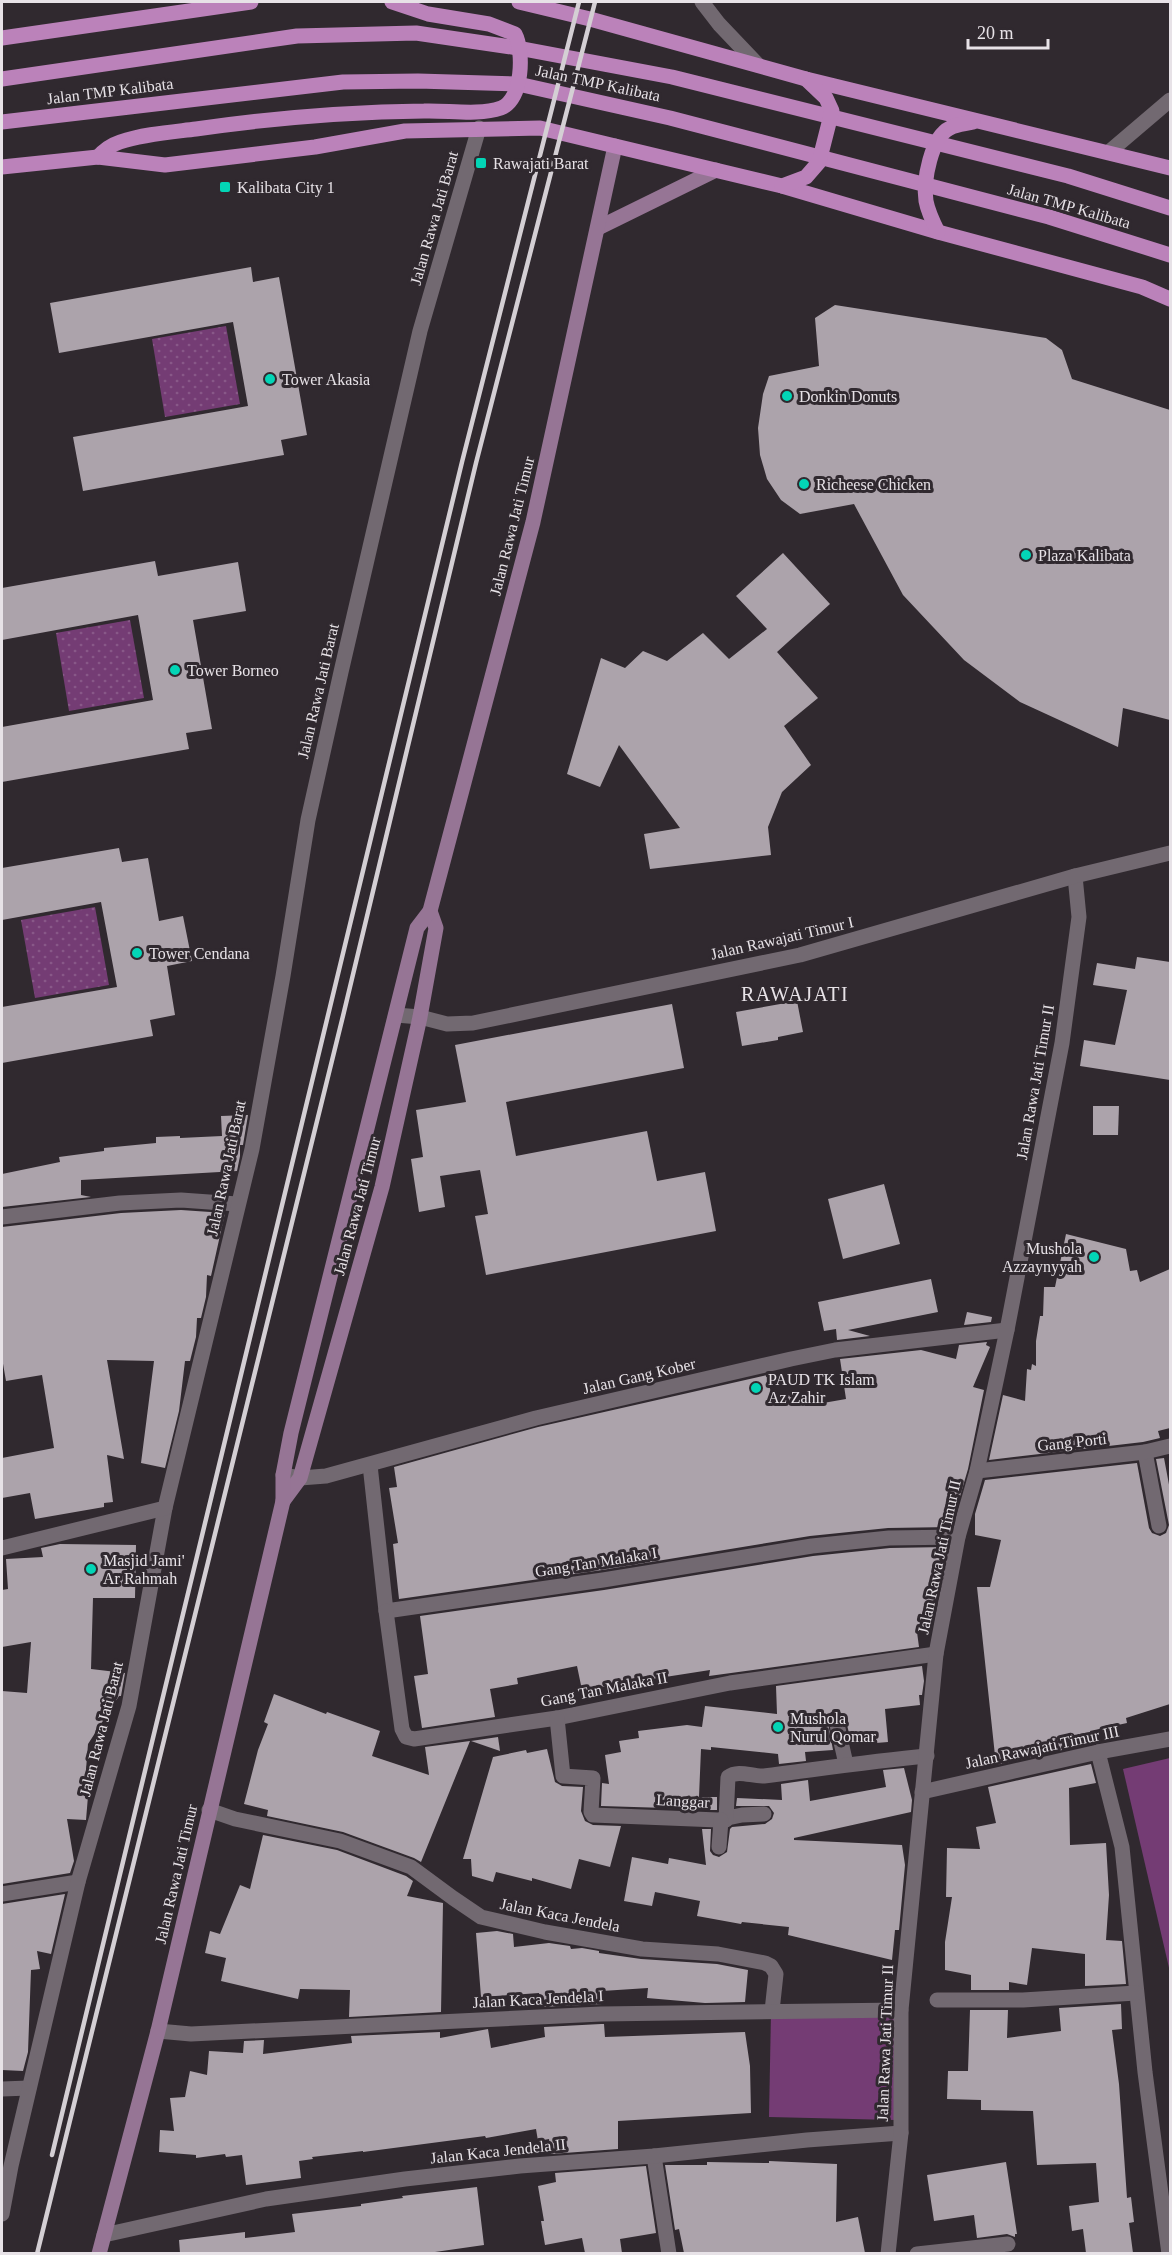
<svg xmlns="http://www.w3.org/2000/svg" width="1172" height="2255" viewBox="0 0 1172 2255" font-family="'Times New Roman',serif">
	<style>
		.grass { fill: #743c74 }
		.park { fill: url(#park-dots) }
		.building { fill: #aca3ab }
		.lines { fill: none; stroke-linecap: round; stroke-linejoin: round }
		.minor { stroke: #726971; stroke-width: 15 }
		.tertiary { stroke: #726971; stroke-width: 15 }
		.secondary { stroke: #967595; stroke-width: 15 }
		.primary { stroke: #bb82ba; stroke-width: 15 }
		.rail { stroke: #d4cfd4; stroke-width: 4.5 }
		.poi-dot { fill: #03d5b6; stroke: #30292f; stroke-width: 2 }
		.labels { text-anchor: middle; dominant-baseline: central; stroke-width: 6; stroke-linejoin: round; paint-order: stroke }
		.street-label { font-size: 16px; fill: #e7e2e7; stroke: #30292f }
		.poi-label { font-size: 16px; fill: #e7e2e7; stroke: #30292f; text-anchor: start }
		.quarter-label { font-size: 20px; letter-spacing: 1.5px; fill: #e7e2e7; stroke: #30292f }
	</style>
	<defs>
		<pattern id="park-dots" width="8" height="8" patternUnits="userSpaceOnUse" patternTransform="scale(1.5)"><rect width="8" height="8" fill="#743c74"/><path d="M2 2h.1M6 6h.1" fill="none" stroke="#885888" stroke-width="1.8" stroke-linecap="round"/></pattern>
	</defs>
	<rect width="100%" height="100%" fill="#30292f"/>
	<!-- grass -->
	<g class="grass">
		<path d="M1170,1758V1972L1123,1769Z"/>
		<path d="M771,2012L896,2014L894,2120L769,2117Z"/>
	</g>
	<!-- park -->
	<g class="park">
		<path d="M226,326L240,404L165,417L152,339Z"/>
		<path d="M130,620L144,698L69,711L56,633Z"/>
		<path d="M95,907L109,985L35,998L21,920Z"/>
	</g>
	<!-- building -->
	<g class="building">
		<path d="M251,267L253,282L279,277L307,435L281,440L284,455L83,491L73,437L248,406L233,322L59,353L50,303Z"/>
		<path d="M835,305L1046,338L1062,350L1072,379L1170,410V720L1123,708L1118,747L1020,702L964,660L903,595L854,504L800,514L781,500L767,479L760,455L758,428L763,394L769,376L819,366L815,318Z"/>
		<path d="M783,553L830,604L777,652L818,698L784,726L811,765L782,792L768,827L771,855L650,869L644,834L680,828L619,745L600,787L567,774L601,658L625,668L643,651L667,661L703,633L729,659L767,629L736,596Z"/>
		<path d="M155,561L158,576L238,562L246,611L193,620L212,729L186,733L189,749L2,782V727L153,700L138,615L2,640V588Z"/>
		<path d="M119,848L122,862L148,858L159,921L183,916L192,961L167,966L175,1015L150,1020L153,1036L2,1063V1007L117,987L101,902L2,920V868Z"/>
		<path d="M1137,957L1170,962V1080L1080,1066L1084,1040L1115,1045L1127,990L1093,985L1097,963L1135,969Z"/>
		<path d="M797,1001L803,1032L778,1037V1040L742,1046L736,1012Z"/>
		<path d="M672,1004L684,1068L506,1102L516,1156L647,1131L657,1181L705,1172L716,1231L486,1275L475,1216L488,1214L480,1170L440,1176L445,1207L419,1212L411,1159L423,1157L416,1110L466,1102L455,1045Z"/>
		<path d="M1093,1106H1119L1118,1135H1093Z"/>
		<path d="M248,1115L243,1145H240V1156L237,1171L81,1180V1195L91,1197L2,1207V1174L60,1162L59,1157L104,1151V1148L156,1143V1137L180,1136V1138L222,1136L221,1116Z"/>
		<path d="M884,1184L900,1244L843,1259L828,1199Z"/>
		<path d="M181,1210L225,1213L211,1276L207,1275L206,1297L201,1318H197L196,1337L190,1361H185L179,1411L165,1468L141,1463L154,1361L107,1360L124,1459L107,1455L113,1502L104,1503V1507L35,1519L30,1493L2,1498V1458L54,1448L42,1375L6,1381L2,1358V1227L121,1213Z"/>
		<path d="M1066,1234L1126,1249L1130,1271L1137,1270L1140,1282L1170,1269V1428L1158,1431L1160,1438L1143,1442L989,1460L1003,1395L1025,1401L1027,1369L1031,1370L1032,1364L1036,1366V1341L1040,1316H1043L1044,1287H1055Z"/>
		<path d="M931,1279L938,1312L848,1330L870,1336L837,1340L836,1329L824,1331L818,1302Z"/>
		<path d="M967,1312L992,1317L991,1322L964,1325Z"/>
		<path d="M987,1342L986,1345L990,1347L973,1387L984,1390L968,1469L951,1527L888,1528L810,1536L602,1570L399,1599L393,1544L398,1543L389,1488L397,1487L394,1467L538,1427L767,1375L772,1398L804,1393L806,1406L846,1399L840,1359L921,1350L956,1359L959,1345Z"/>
		<path d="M1164,1458L1170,1490V1704L1126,1718L1127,1723L1090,1731L1093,1743L996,1765L977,1587H990L1001,1540L975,1535V1514L985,1480L1137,1463L1149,1528L1152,1533L1160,1536L1166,1533L1169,1525L1156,1459Z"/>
		<path d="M60,1544L136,1545L135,1598H93L91,1669L125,1673L121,1696H119L88,1744L84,1796H88L86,1820L67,1819L74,1861L70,1873L2,1884V1691L27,1693L31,1642L2,1647V1590L8,1589L6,1559L43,1557L41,1548Z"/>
		<path d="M946,1547L931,1630L917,1632L919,1647L709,1676L710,1670L582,1690L577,1666L517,1678L518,1684L490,1689L495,1717L422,1728L414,1676L428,1674L420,1616L604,1590L813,1556L890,1548Z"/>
		<path d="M922,1666L924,1681L922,1695H919L920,1705L885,1709L888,1742L852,1745L845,1717L839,1711L834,1710L830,1713L827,1718L833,1750L805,1752L806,1761L779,1764L778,1754L711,1747V1750L701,1749L699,1797H717V1810H700L699,1800V1809L601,1806L602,1783L609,1784L605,1755L621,1752L619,1741L639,1738L638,1731L687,1725L702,1727L705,1706L777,1714L776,1686Z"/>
		<path d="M274,1694L326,1714L327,1712L380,1731L372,1756L429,1775L425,1747L470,1741L421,1862L414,1858L343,1832L267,1816L268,1810L244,1804L258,1750L268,1724L264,1722Z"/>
		<path d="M498,1737L500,1751L471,1741Z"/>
		<path d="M547,1749L555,1782L562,1786L583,1787L581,1811L585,1821L593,1825L621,1826L610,1867L579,1859L571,1889L532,1878V1881L496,1872L493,1882L472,1876L471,1859H463L493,1757L526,1750L527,1753Z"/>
		<path d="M1091,1764L1096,1783L1069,1788L1070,1845L1106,1843L1109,1895L1106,1940L1122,1941L1126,1984L1085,1986V1954L1032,1948L1027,1985L1009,1982V1990H971V1975L945,1970V1942L952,1897H946L947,1848L980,1849L976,1827L996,1823L988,1787Z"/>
		<path d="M904,1768L912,1800L911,1812L794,1838V1840L902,1845L905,1865L899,1930H895L892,1960L788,1935L789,1927L742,1922L741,1924L697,1916L700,1901L655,1892L652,1906L624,1901L632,1857L668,1864L669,1858L706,1865L702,1829H711L710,1851L713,1855L719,1857L727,1852L730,1829L732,1827L765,1824L772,1819L774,1813L769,1806H736L737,1798L782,1800L781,1784L808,1780L810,1801L886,1787L883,1770Z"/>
		<path d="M263,1835L337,1850L406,1876L413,1881L407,1896L443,1903L441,2012L349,2017L350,1990L300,1989L298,1999L221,1981L226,1958L205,1953L210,1931L220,1934L240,1885L250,1889Z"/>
		<path d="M65,1894L51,1954L37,1951L40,1969L31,1970L28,2052L23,2071L2,2070V1904Z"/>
		<path d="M497,1931L513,1934L514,1947L549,1943L570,1946L571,1949L582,1948L599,1951V1953L641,1959L717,1964L748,1970L745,2002L705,2003L647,1998L648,1988L602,1991V2004L541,2007L539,1993L481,1997L476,1933Z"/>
		<path d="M1121,2004L1122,2029L1112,2030L1119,2084L1127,2198L1131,2197L1134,2222L1129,2223L1133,2253H1086L1083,2229L1072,2231L1069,2206L1099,2202L1096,2163L1037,2165L1033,2111L981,2110V2100L947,2099L948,2071H968L970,2010H1008L1007,2038L1061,2031L1059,2008Z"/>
		<path d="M601,2024H604L605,2037L745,2032L750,2066L751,2113L618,2121V2149L551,2154L549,2139L538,2141L536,2129L486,2138L485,2136L363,2152V2151L312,2157L313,2159L299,2161L301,2178L246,2185L242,2155L226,2157L225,2154L196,2158V2155L159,2152L160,2130L174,2131L170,2098L185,2097L190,2071L207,2075L209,2051L243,2053L244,2041L264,2040L263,2054L352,2043L351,2036L440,2032V2038L488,2029L491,2048L545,2037L544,2027Z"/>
		<path d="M769,2161L837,2164L836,2222L858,2217L865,2253H684L679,2229L675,2230L665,2165H707V2162L769,2163Z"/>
		<path d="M1006,2162L1017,2234H1015V2237L1007,2234L977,2238L974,2215L934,2221L927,2175Z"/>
		<path d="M646,2166L656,2233L620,2239L622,2253H585L582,2238L545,2245L541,2221H544L538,2186L556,2182L555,2173Z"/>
		<path d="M477,2187L484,2245L428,2253H180L179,2240L245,2232V2238L295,2232L292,2214L361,2206V2204L403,2198L402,2196Z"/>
	</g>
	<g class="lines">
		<!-- minor -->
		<g class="minor">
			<path d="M1109,152L1170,100"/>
			<path d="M2,1217L120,1203L181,1200L237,1204"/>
			<path d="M1145,1452L1159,1526"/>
			<path d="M370,1465L386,1611L603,1580L812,1546L889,1538L958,1537"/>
			<path d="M977,1471L1145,1452L1170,1446"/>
			<path d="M283,1475L300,1478L326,1476L536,1418L791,1359L835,1350L1007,1330"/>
			<path d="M386,1611L402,1729L406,1737L414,1739L557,1718L730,1683L936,1654"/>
			<path d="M557,1718L563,1776L593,1778L591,1812L593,1815L718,1820L742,1815L764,1814"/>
			<path d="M836,1720L846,1764"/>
			<path d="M1098,1752L1122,1847L1145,2072L1169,2254"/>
			<path d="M922,1792L1098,1752L1170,1739"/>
			<path d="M209,1810L235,1819L340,1841L411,1867L453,1898L481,1917L545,1932L642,1949L718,1954L765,1963L771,1966L776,1974L772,2011"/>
			<path d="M726,1820L728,1777C739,1769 752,1777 764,1776C819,1769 872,1761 927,1756"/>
			<path d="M719,1847L721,1820"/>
			<path d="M2,1894L78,1882"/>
			<path d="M937,2000H1023L1136,1993"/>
			<path d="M158,2031L191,2034L601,2014L901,2010"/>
			<path d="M2,2089L29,2088"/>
			<path d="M654,2156L669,2254"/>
			<path d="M2,2214L11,2166L78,1882L129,1706L165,1508"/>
			<path d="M104,2235L266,2199L405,2179L520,2166L654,2156L807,2140L901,2133"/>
			<path d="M888,2254L901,2133V2010L936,1654L958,1537L977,1471L1007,1330L1062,1043L1079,917L1075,876"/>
			<path d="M917,2254L1008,2244"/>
		</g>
		<!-- tertiary -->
		<g class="tertiary">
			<path d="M702,2L719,24L758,65"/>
			<path d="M396,1015L420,1017L447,1024L473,1023L800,955L1075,876L1170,853"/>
			<path d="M2,1548L165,1508L252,1149L283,976L308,820L341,672L420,331L479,128"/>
		</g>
		<!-- secondary -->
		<g class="secondary">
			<path d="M598,228L716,170"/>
			<path d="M283,1501L300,1478L382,1187L420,1017L436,928L430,911"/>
			<path d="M99,2254L158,2031L283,1501V1475L291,1433L417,928L430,911L533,522L615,146"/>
		</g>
		<!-- primary -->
		<g class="primary">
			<path d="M519,2L590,19L806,79L1170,168"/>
			<path d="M2,38L251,2"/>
			<path d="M2,79L297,36L416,33L518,48L672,77L1068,176L1170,208"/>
			<path d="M2,122L343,82L418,81L518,84L670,118L1049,217L1170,255"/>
			<path d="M98,157C104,150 111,145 120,142C144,134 172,132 196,129C272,118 348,112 424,111C448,110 478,116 501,108C523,100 524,51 515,34L489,24L428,14L392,2"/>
			<path d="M2,167L98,157L165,165L315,147L405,131L540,128L782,186L938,232L1142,287L1170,299"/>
			<path d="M782,186L806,177L819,162L832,111L826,98L806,79"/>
			<path d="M938,232C933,222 928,212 926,201C923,181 931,137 950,128C957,124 966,124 973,122"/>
		</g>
		<!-- rail -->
		<g class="rail">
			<path d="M52,2155L462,462L579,2"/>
			<path d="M37,2254L343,1016L476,463L595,2"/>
		</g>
	</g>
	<!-- markers -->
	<g class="poi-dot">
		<rect x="475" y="157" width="12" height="12" rx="3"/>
		<rect x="219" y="181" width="12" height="12" rx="3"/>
		<circle cx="270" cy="379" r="6"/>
		<circle cx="787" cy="396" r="6"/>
		<circle cx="804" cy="484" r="6"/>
		<circle cx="1026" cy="555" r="6"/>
		<circle cx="175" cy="670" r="6"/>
		<circle cx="137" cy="953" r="6"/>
		<circle cx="1094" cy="1257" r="6"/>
		<circle cx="756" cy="1388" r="6"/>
		<circle cx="91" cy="1569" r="6"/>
		<circle cx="778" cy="1727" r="6"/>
	</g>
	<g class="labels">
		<!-- street labels -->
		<g class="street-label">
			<text transform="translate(598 83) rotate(12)">Jalan TMP Kalibata</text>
			<text transform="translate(110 91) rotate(-7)">Jalan TMP Kalibata</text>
			<text transform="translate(1069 206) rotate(16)">Jalan TMP Kalibata</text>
			<text transform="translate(434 218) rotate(-74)">Jalan Rawa Jati Barat</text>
			<text transform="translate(512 526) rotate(-76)">Jalan Rawa Jati Timur</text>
			<text transform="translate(318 691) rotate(-77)">Jalan Rawa Jati Barat</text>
			<text transform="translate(782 938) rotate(-13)">Jalan Rawajati Timur I</text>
			<text transform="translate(1035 1082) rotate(-80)">Jalan Rawa Jati Timur II</text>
			<text transform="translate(226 1168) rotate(-78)">Jalan Rawa Jati Barat</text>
			<text transform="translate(357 1206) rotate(-75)">Jalan Rawa Jati Timur</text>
			<text transform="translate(639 1376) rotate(-13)">Jalan Gang Kober</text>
			<text transform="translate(1072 1442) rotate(-6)">Gang Porti</text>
			<text transform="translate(939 1557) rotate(-78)">Jalan Rawa Jati Timur II</text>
			<text transform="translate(596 1562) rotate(-9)">Gang Tan Malaka I</text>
			<text transform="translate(604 1689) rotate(-11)">Gang Tan Malaka II</text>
			<text transform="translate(101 1729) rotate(-76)">Jalan Rawa Jati Barat</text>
			<text transform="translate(1042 1747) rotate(-12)">Jalan Rawajati Timur III</text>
			<text transform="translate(683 1801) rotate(3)">Langgar</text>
			<text transform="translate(176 1874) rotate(-77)">Jalan Rawa Jati Timur</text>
			<text transform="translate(560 1915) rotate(11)">Jalan Kaca Jendela</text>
			<text transform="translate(538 1999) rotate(-3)">Jalan Kaca Jendela I</text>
			<text transform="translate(885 2043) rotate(-88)">Jalan Rawa Jati Timur II</text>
			<text transform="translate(498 2151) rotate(-6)">Jalan Kaca Jendela II</text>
		</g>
		<!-- poi labels -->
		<g class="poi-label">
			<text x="493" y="163">Rawajati Barat</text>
			<text x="237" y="187">Kalibata City 1</text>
			<text x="282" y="379">Tower Akasia</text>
			<text x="799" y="396">Donkin Donuts</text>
			<text x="816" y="484">Richeese Chicken</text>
			<text x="1038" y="555">Plaza Kalibata</text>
			<text x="187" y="670">Tower Borneo</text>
			<text x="149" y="953">Tower Cendana</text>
			<text x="1082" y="1248" text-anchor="end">Mushola<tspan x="1082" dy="18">Azzaynyyah</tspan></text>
			<text x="768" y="1379">PAUD TK Islam<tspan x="768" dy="18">Az Zahir</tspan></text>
			<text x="103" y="1560">Masjid Jami'<tspan x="103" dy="18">Ar Rahmah</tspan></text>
			<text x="790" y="1718">Mushola<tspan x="790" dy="18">Nurul Qomar</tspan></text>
		</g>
		<!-- quarter labels -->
		<g class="quarter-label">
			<text x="795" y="994">RAWAJATI</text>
		</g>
	</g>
	<!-- border -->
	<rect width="1172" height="2255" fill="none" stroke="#e7e2e7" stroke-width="6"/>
	<!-- scale -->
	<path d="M968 39v9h80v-9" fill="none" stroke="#e7e2e7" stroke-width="3"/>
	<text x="977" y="39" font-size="18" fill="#e7e2e7" stroke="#30292f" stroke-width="4.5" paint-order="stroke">20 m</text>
</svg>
